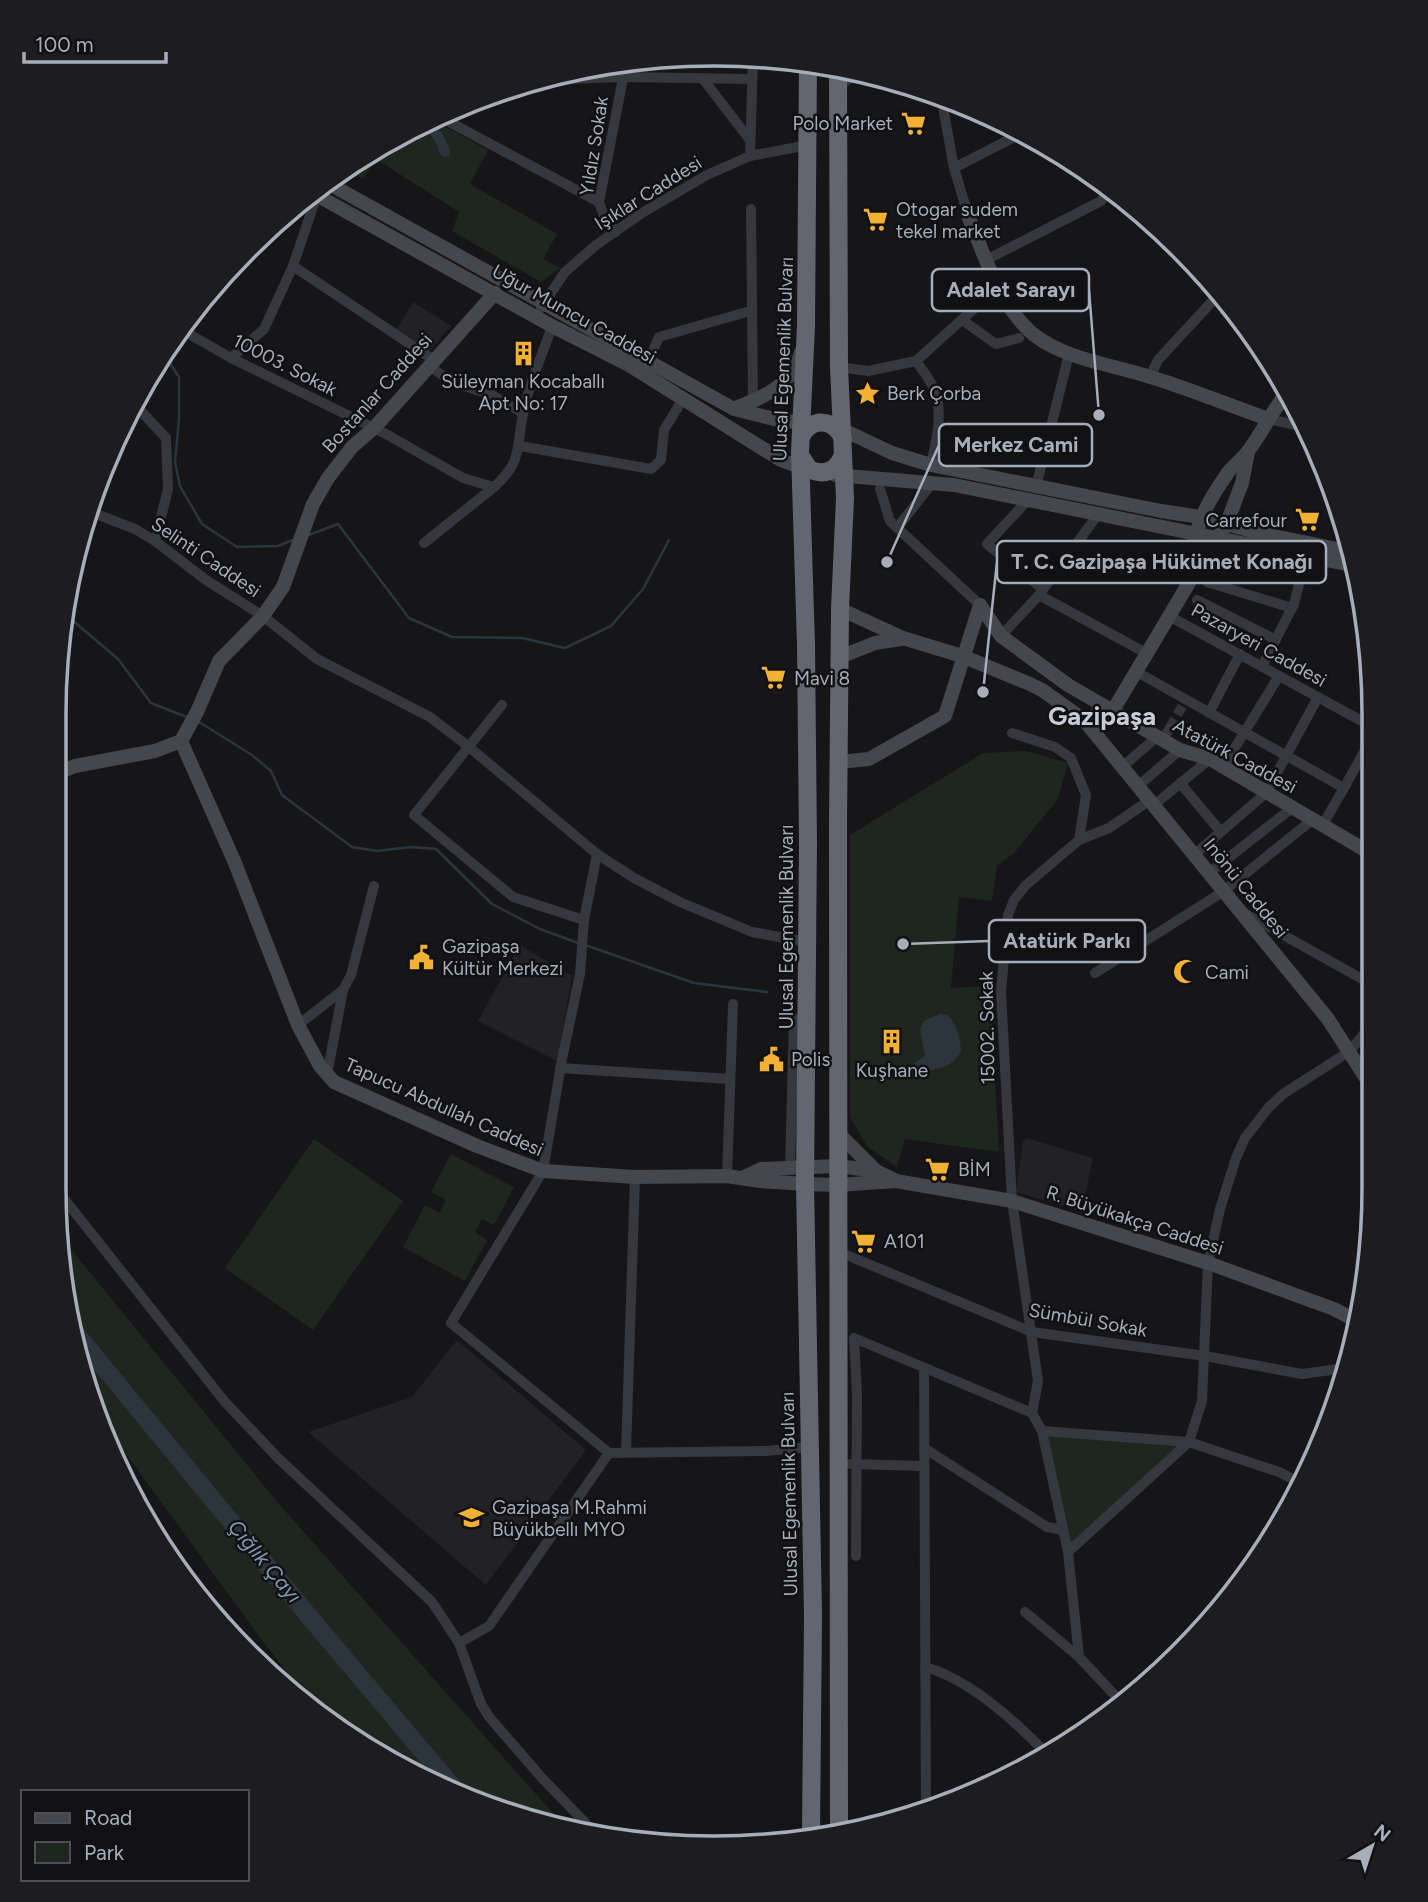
<svg xmlns="http://www.w3.org/2000/svg" width="1428" height="1902" viewBox="0 0 1428 1902" font-family="Figtree,sans-serif">
	<style>
		.built { fill: #222225 }
		.green { fill: #1e261f }
		.water { fill: #2c353c }
		.lines { fill: none; stroke-linecap: round; stroke-linejoin: round }
		.stream { stroke: #2c353c; stroke-width: 2.5 }
		.canal { stroke: #2c353c; stroke-width: 10 }
		.river { stroke: #2c353c; stroke-width: 18 }
		.street-tunnel { stroke: #333438; stroke-width: 10; stroke-dasharray: 10 5; stroke-linecap: butt }
		.street { stroke: #37383d; stroke-width: 10 }
		.secondary { stroke: #45474d; stroke-width: 14 }
		.highway { stroke: #63666e; stroke-width: 18 }
		.labels { text-anchor: middle; dominant-baseline: central; stroke-width: 5; stroke-linejoin: round; paint-order: stroke }
		.poi-label { font-size: 19px; fill: #a8adb8; stroke: #111113; text-anchor: start }
		.street-label { font-size: 19px; fill: #a8adb8; stroke: #111113 }
		.water-label { font-size: 21px; font-style: italic; fill: #7f9bb3; stroke: #111113 }
		.district-label { font-size: 26px; font-weight: bold; fill: #c9ccd4; stroke: #111113 }
		.rim { fill: none; stroke: #a8adb8; stroke-width: 3.5 }
		.leader { fill: none; stroke: #a8adb8; stroke-width: 2.5 }
		.callout-dot { fill: #a8adb8; stroke: #111113; stroke-width: 2.5 }
		.callout { fill: #111113; stroke: #a8adb8; stroke-width: 2.5 }
		.callout-label { font-size: 21px; text-anchor: middle; font-weight: bold; fill: #a8adb8 }
	</style>
	<rect width="100%" height="100%" fill="#161618"/>
	<!-- built -->
	<g class="built">
		<path d="M413,302L451,326L430,350L397,329Z"/>
		<path d="M520,945L572,976L557,1061L478,1021Z"/>
		<path d="M1027,1138L1093,1158L1082,1210L1079,1211L1016,1192L1023,1141Z"/>
		<path d="M457,1340L586,1450L486,1585L308,1432L412,1397Z"/>
	</g>
	<!-- green -->
	<g class="green">
		<path d="M671,56L740,58V67L634,69L636,62Z"/>
		<path d="M431,119L488,150L470,184L557,234L543,259L560,268L541,282L452,231L459,212L376,159L363,179L354,174L350,167Z"/>
		<path d="M1026,751L1068,763L1058,799L1014,853L997,866L992,901L959,897L951,988L990,986L999,1152L905,1139L897,1167L867,1146L850,1117V835L983,753Z"/>
		<path d="M314,1139L403,1201L313,1330L225,1268Z"/>
		<path d="M451,1154L514,1187L494,1225L482,1219L475,1232L487,1240L465,1281L403,1247L425,1205L439,1213L446,1200L431,1192Z"/>
		<path d="M61,1237L279,1504L566,1828L422,1780L307,1697L266,1646L102,1421L77,1359Z"/>
		<path d="M1042,1431L1189,1442L1068,1552Z"/>
	</g>
	<!-- water -->
	<path class="water" d="M940,1014L948,1015C957,1026 960,1037 961,1051C947,1075 936,1062 923,1077L911,1078L908,1072L912,1065L925,1056L920,1029L924,1021Z"/>
	<g class="lines">
		<!-- stream -->
		<g class="stream">
			<path d="M163,353L179,377V419L175,462L180,486L202,524L237,547L278,546L293,540"/>
			<path d="M306,536L338,524L409,618L452,637L522,638L565,648L611,626L643,589L669,540"/>
			<path d="M65,614L118,659L151,703L189,718"/>
			<path d="M199,722L252,755L271,771L282,795L352,847L377,851L411,847L436,849L492,904L540,929L578,943"/>
			<path d="M585,945L694,983L767,992"/>
		</g>
		<!-- canal -->
		<g class="canal">
			<path d="M419,124C435,126 440,138 445,152"/>
			<path d="M350,171L354,165"/>
		</g>
		<!-- river -->
		<path class="river" d="M73,1330L312,1620L457,1792"/>
		<!-- street-tunnel -->
		<path class="street-tunnel" d="M1170,728L1184,703"/>
		<!-- street -->
		<g class="street">
			<path d="M703,79L750,140"/>
			<path d="M534,80L624,77L751,79"/>
			<path d="M838,87L857,73"/>
			<path d="M941,96L954,168L969,218"/>
			<path d="M438,116L599,202"/>
			<path d="M750,156L753,58"/>
			<path d="M954,168L1022,133"/>
			<path d="M751,209L753,402"/>
			<path d="M616,232L604,216L599,202L626,63"/>
			<path d="M986,260L1101,201L1109,189"/>
			<path d="M293,266L434,360"/>
			<path d="M541,308L565,272L596,245L642,213L707,175L750,156L808,145"/>
			<path d="M962,320L996,344L1019,338"/>
			<path d="M182,330L231,358L386,434L463,478L494,487C523,461 516,448 523,414C528,385 543,354 552,326"/>
			<path d="M231,358L264,329L293,266L317,195"/>
			<path d="M916,361C922,370 930,379 934,389C944,413 936,441 931,465"/>
			<path d="M648,362L659,337L750,311"/>
			<path d="M429,366L452,382L492,395L523,413"/>
			<path d="M839,367L868,371L916,361L999,286"/>
			<path d="M1150,377L1158,360L1220,293"/>
			<path d="M138,408L166,438L168,489L155,541"/>
			<path d="M1268,419L1304,427"/>
			<path d="M520,446L651,469L661,460L664,430L684,397"/>
			<path d="M1036,487L1069,354"/>
			<path d="M880,489L890,521L980,605"/>
			<path d="M1027,501L987,544L1043,589"/>
			<path d="M91,512L135,529L155,541L206,580L263,616L317,659L430,717L469,747L597,854L634,878L680,902L752,932L807,942"/>
			<path d="M897,528L933,482"/>
			<path d="M424,543L494,487"/>
			<path d="M1207,582L1292,608"/>
			<path d="M1039,595L1148,654"/>
			<path d="M1197,600L1276,640"/>
			<path d="M1169,616L1369,725"/>
			<path d="M1001,636L1039,595L1099,513"/>
			<path d="M1262,666L1294,604L1308,550"/>
			<path d="M1137,672L1344,788L1322,826"/>
			<path d="M502,705L414,815L513,897L584,920"/>
			<path d="M1209,713L1240,654"/>
			<path d="M1012,733L1055,747L1071,758L1086,795L1079,840"/>
			<path d="M1163,739L1170,728"/>
			<path d="M1122,767L1158,736"/>
			<path d="M1223,767L1279,676"/>
			<path d="M1180,783L1221,832"/>
			<path d="M1138,786L1180,750"/>
			<path d="M1344,788L1369,743"/>
			<path d="M1154,805L1210,759"/>
			<path d="M597,854L584,920L580,974L562,1059L543,1171L451,1323L609,1453"/>
			<path d="M1194,855L1266,793L1318,697"/>
			<path d="M1209,873L1292,808"/>
			<path d="M1246,914L1371,984"/>
			<path d="M1095,973L1224,891L1312,820"/>
			<path d="M298,1025L343,990"/>
			<path d="M560,1068L729,1079"/>
			<path d="M327,1075L343,990L351,975L374,886"/>
			<path d="M790,1167L794,1018"/>
			<path d="M727,1176L733,1004"/>
			<path d="M54,1186L225,1402L278,1458L432,1602L459,1643L481,1704L490,1718L542,1778L598,1836"/>
			<path d="M837,1251L1032,1332L1205,1356L1302,1374L1345,1368"/>
			<path d="M924,1368L926,1807"/>
			<path d="M1042,1431L1189,1442"/>
			<path d="M924,1448L1047,1527L1063,1530"/>
			<path d="M626,1452L635,1177"/>
			<path d="M851,1464L924,1466"/>
			<path d="M1301,1483L1279,1472L1189,1442L1202,1401L1208,1263L1220,1209L1236,1158L1245,1138L1269,1107L1283,1094L1350,1051L1371,1025"/>
			<path d="M1068,1552L1189,1442"/>
			<path d="M856,1556L857,1394L854,1338L1032,1413"/>
			<path d="M1025,1612L1079,1657L1123,1704"/>
			<path d="M459,1643L489,1626L609,1453L766,1451L809,1447"/>
			<path d="M1079,1657L1068,1552L1042,1431L1032,1413L1038,1381L1012,1201L1001,991L1008,915L1014,900L1026,885L1079,840L1109,828L1150,800"/>
			<path d="M925,1667C969,1679 1014,1720 1045,1752"/>
		</g>
		<!-- secondary -->
		<g class="secondary">
			<path d="M326,182L734,409L782,421L810,423"/>
			<path d="M311,192L552,326L629,365L781,460L808,470"/>
			<path d="M969,218C985,257 1000,306 1033,334C1064,359 1110,364 1147,376C1188,388 1228,405 1268,419"/>
			<path d="M735,408C763,398 794,384 801,352"/>
			<path d="M835,426L892,453L931,465L1161,511L1201,517L1263,534L1348,551"/>
			<path d="M835,475L954,485L1351,565"/>
			<path d="M1193,576C1191,532 1202,510 1227,474C1233,465 1243,459 1249,450C1262,432 1272,412 1285,395"/>
			<path d="M980,605L1001,636L1068,685L1180,750L1210,759L1370,853"/>
			<path d="M840,609L903,638L962,656L1030,684L1042,690L1084,720L1099,713L1112,712L1193,576L1227,523L1242,483L1248,452"/>
			<path d="M840,657L875,643L901,639"/>
			<path d="M1084,720L1328,1019L1371,1086"/>
			<path d="M181,741L235,863L298,1025L320,1066L334,1082L477,1146L543,1171L635,1177L727,1176L760,1181L805,1184L838,1185L896,1181L1012,1201L1211,1264L1334,1309L1355,1320"/>
			<path d="M839,762L869,759L945,716L980,605"/>
			<path d="M55,774L75,766L155,751L181,741L197,712L219,661L263,616L283,587L313,504L328,478L352,447L374,428L495,293"/>
			<path d="M838,1133L875,1170"/>
			<path d="M744,1177L761,1169L838,1166L876,1171L895,1180"/>
		</g>
		<!-- highway -->
		<g class="highway">
			<path d="M808,62L806,326L800,452L806,645L808,842L805,1184L813,1615L811,1834"/>
			<path d="M838,69L839,367L845,498L840,609L838,825L839,1827"/>
			<path d="M801,437C811,417 834,418 843,439"/>
			<path d="M800,455L809,469C825,477 838,470 843,454"/>
		</g>
	</g>
	<!-- icons -->
	<defs>
		<symbol id="supermarket-bare" viewBox="-9 -9 18 18"><path d="M-6-5.5h2.5l.6 2H6L4.5 2H-2.5L-4.4-4H-6ZM-1.5 3.2a1.3 1.3 0 1 0 .1 0ZM3 3.2a1.3 1.3 0 1 0 .1 0Z" fill="#f2b134" stroke="#111113" stroke-width="2.5" paint-order="stroke"/></symbol>
		<symbol id="building-bare" viewBox="-9 -9 18 18"><path d="M-4-6H4V6H1V3H-1V6H-4ZM-2.5-4.3h1.7v1.8h-1.7ZM.8-4.3h1.7v1.8H.8ZM-2.5-1h1.7V.8h-1.7ZM.8-1h1.7V.8H.8Z" fill="#f2b134" stroke="#111113" stroke-width="2.5" paint-order="stroke"/></symbol>
		<symbol id="sight-bare" viewBox="-9 -9 18 18"><path d="M0-6L1.8-2.2L6-1.7L2.9 1.2L3.7 5.4L0 3.3L-3.7 5.4L-2.9 1.2L-6-1.7L-1.8-2.2Z" fill="#f2b134" stroke="#111113" stroke-width="2.5" paint-order="stroke"/></symbol>
		<symbol id="civic-bare" viewBox="-9 -9 18 18"><path d="M-.6-6.5H3V-4.5H.6V-3L4-1V1h2V6H-6V1h2V-1L-.6-3ZM-1.2 2.5V6h2.4V2.5Z" fill="#f2b134" stroke="#111113" stroke-width="2.5" paint-order="stroke"/></symbol>
		<symbol id="mosque-bare" viewBox="-9 -9 18 18"><path d="M3.5-4.9A6 6 0 1 0 3.5 4.9A5 5 0 1 1 3.5-4.9Z" fill="#f2b134" stroke="#111113" stroke-width="2.5" paint-order="stroke"/></symbol>
		<symbol id="university-bare" viewBox="-9 -9 18 18"><path d="M0-5L7-2L0 1L-7-2ZM-4 1L0 2.5L4 1V4Q0 6-4 4Z" fill="#f2b134" stroke="#111113" stroke-width="2.5" paint-order="stroke"/></symbol>
	</defs>
	<g fill-rule="evenodd">
		<use href="#supermarket-bare" x="896" y="106" width="35" height="35"/>
		<use href="#supermarket-bare" x="858" y="202" width="35" height="35"/>
		<use href="#building-bare" x="506" y="336" width="35" height="35"/>
		<use href="#sight-bare" x="850" y="376" width="35" height="35"/>
		<use href="#supermarket-bare" x="1290" y="502" width="35" height="35"/>
		<use href="#supermarket-bare" x="756" y="660" width="35" height="35"/>
		<use href="#civic-bare" x="404" y="940" width="35" height="35"/>
		<use href="#mosque-bare" x="1168" y="954" width="35" height="35"/>
		<use href="#building-bare" x="874" y="1024" width="35" height="35"/>
		<use href="#civic-bare" x="754" y="1042" width="35" height="35"/>
		<use href="#supermarket-bare" x="920" y="1152" width="35" height="35"/>
		<use href="#supermarket-bare" x="846" y="1224" width="35" height="35"/>
		<use href="#university-bare" x="454" y="1500" width="35" height="35"/>
	</g>
	<g class="labels">
		<!-- poi labels -->
		<g class="poi-label">
			<text x="893" y="123" text-anchor="end">Polo Market</text>
			<text x="896" y="209">Otogar sudem<tspan x="896" dy="22">tekel market</tspan></text>
			<text x="523" y="381" text-anchor="middle">Süleyman Kocaballı<tspan x="523" dy="22">Apt No: 17</tspan></text>
			<text x="887" y="393">Berk Çorba</text>
			<text x="1287" y="520" text-anchor="end">Carrefour</text>
			<text x="794" y="678">Mavi 8</text>
			<text x="442" y="946">Gazipaşa<tspan x="442" dy="22">Kültür Merkezi</tspan></text>
			<text x="1205" y="972">Cami</text>
			<text x="791" y="1059">Polis</text>
			<text x="892" y="1070" text-anchor="middle">Kuşhane</text>
			<text x="958" y="1169">BİM</text>
			<text x="884" y="1241">A101</text>
			<text x="492" y="1507">Gazipaşa M.Rahmi<tspan x="492" dy="22">Büyükbellı MYO</tspan></text>
		</g>
		<!-- street labels -->
		<g class="street-label">
			<text transform="translate(594 146) rotate(-81)">Yıldız Sokak</text>
			<text transform="translate(648 193) rotate(-32)">Işıklar Caddesi</text>
			<text transform="translate(574 314) rotate(29)">Uğur Mumcu Caddesi</text>
			<text transform="translate(783 359) rotate(-88)">Ulusal Egemenlik Bulvarı</text>
			<text transform="translate(285 365) rotate(27)">10003. Sokak</text>
			<text transform="translate(377 393) rotate(-48)">Bostanlar Caddesi</text>
			<text transform="translate(206 557) rotate(34)">Selinti Caddesi</text>
			<text transform="translate(1259 645) rotate(29)">Pazaryeri Caddesi</text>
			<text transform="translate(1235 756) rotate(28)">Atatürk Caddesi</text>
			<text transform="translate(1246 888) rotate(51)">Inönü Caddesi</text>
			<text transform="translate(786 927) rotate(-90)">Ulusal Egemenlik Bulvarı</text>
			<text transform="translate(987 1028) rotate(-91)">15002. Sokak</text>
			<text transform="translate(444 1107) rotate(24)">Tapucu Abdullah Caddesi</text>
			<text transform="translate(1135 1220) rotate(18)">R. Büyükakça Caddesi</text>
			<text transform="translate(1088 1320) rotate(10)">Sümbül Sokak</text>
			<text transform="translate(789 1494) rotate(-91)">Ulusal Egemenlik Bulvarı</text>
		</g>
		<!-- water labels -->
		<g class="water-label">
			<text transform="translate(265 1561) rotate(50)">Çığlık Çayı</text>
		</g>
		<!-- district labels -->
		<g class="district-label">
			<text x="1102" y="716">Gazipaşa</text>
		</g>
	</g>
	<!-- crop -->
	<path d="M0 0H1428V1902H0ZM714 66H714A648 648 0 0 1 1362 714V1188A648 648 0 0 1 714 1836H714A648 648 0 0 1 66 1188V714A648 648 0 0 1 714 66Z" fill="#1d1d20" fill-rule="evenodd"/>
	<path class="rim" d="M714 66H714A648 648 0 0 1 1362 714V1188A648 648 0 0 1 714 1836H714A648 648 0 0 1 66 1188V714A648 648 0 0 1 714 66Z"/>
	<!-- callouts -->
	<path class="leader" d="M1099 415L1089 290M887 562L939 445M983 692L997 562M903 944L989 941"/>
	<g class="callout-dot">
		<circle cx="1099" cy="415" r="7"/>
		<circle cx="887" cy="562" r="7"/>
		<circle cx="983" cy="692" r="7"/>
		<circle cx="903" cy="944" r="7"/>
	</g>
	<g class="callout">
		<rect x="932" y="269" width="157" height="42" rx="7"/>
		<rect x="939" y="424" width="153" height="42" rx="7"/>
		<rect x="997" y="541" width="329" height="42" rx="7"/>
		<rect x="989" y="920" width="156" height="42" rx="7"/>
	</g>
	<g class="callout-label">
		<text x="1011" y="297">Adalet Sarayı</text>
		<text x="1016" y="452">Merkez Cami</text>
		<text x="1162" y="569">T. C. Gazipaşa Hükümet Konağı</text>
		<text x="1067" y="948">Atatürk Parkı</text>
	</g>
	<!-- legend -->
	<rect x="21" y="1790" width="228" height="91" fill="#111113" stroke="#4d4f55" stroke-width="2"/>
	<rect x="35" y="1813" width="35" height="10" fill="#45474d" stroke="#4d4f55" stroke-width="2"/>
	<text x="84" y="1825" font-size="21" fill="#a8adb8">Road</text>
	<rect x="35" y="1842" width="35" height="21" fill="#1e261f" stroke="#4d4f55" stroke-width="2"/>
	<text x="84" y="1860" font-size="21" fill="#a8adb8">Park</text>
	<!-- north arrow -->
	<g transform="translate(1372 1846) rotate(39)" stroke="#111113" stroke-width="5" paint-order="stroke">
	<path d="M0-5L12 26L0 18L-12 26Z" fill="#a8adb8"/>
	<text y="-10" font-size="19" font-weight="bold" text-anchor="middle" fill="#a8adb8">N</text>
	</g>
	<!-- scale -->
	<path d="M24 52v10h142v-10" fill="none" stroke="#a8adb8" stroke-width="3.5"/>
	<text x="35" y="52" font-size="21" fill="#a8adb8" stroke="#111113" stroke-width="5" paint-order="stroke">100 m</text>
</svg>
